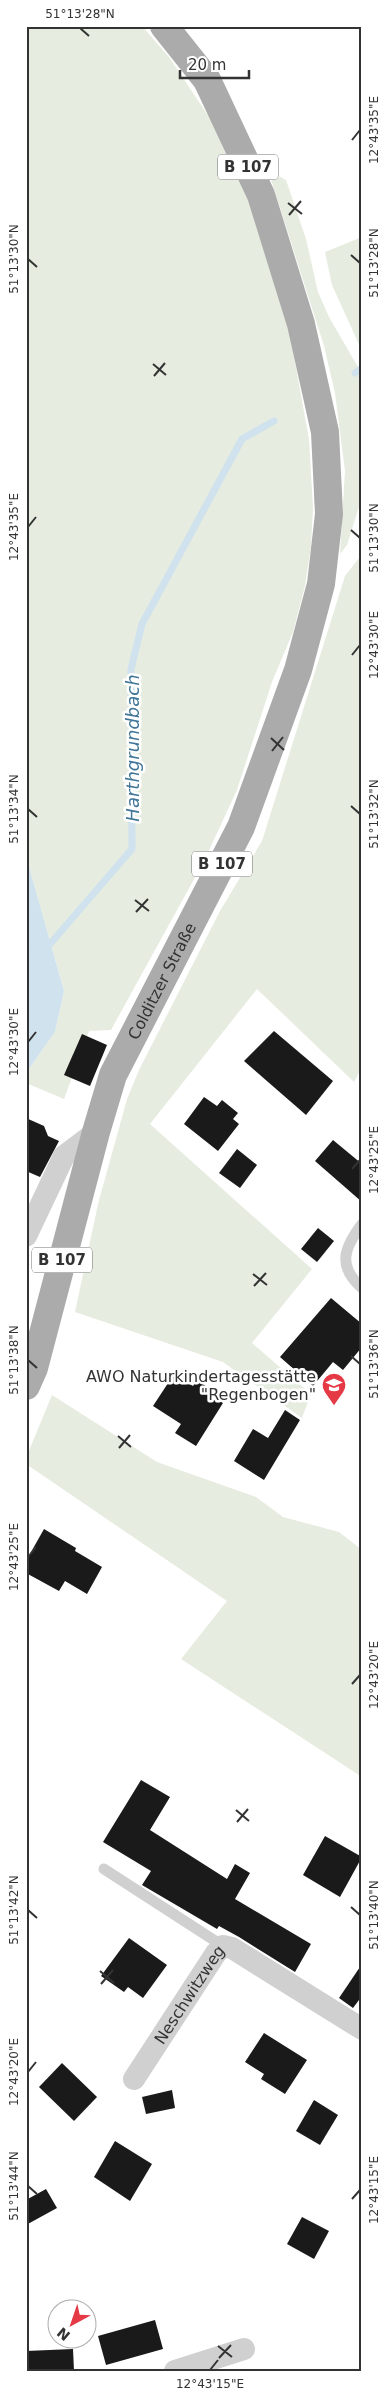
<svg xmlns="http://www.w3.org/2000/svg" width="388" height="2397" viewBox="0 0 388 2397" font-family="'DejaVu Sans',sans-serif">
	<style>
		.green { fill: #e6ecdf }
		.water { fill: #cfe2ee }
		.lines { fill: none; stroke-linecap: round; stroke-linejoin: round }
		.stream { stroke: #cfe2ee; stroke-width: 7 }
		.building { fill: #1a1a1a }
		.lane { stroke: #d0d0d0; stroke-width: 11 }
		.street { stroke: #d0d0d0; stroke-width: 22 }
		.primary { stroke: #ababab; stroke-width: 28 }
		.ticks { fill: none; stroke: #333; stroke-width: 2 }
		.labels { text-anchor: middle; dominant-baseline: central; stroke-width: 5; stroke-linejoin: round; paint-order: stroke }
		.shield { fill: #fff; stroke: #707070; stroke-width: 1 }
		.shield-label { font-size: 15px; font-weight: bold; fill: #333 }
		.street-label { font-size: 16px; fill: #333; stroke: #fff }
		.poi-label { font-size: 16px; fill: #333; stroke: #fff; text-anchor: end }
		.water-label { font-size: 18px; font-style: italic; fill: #3f7597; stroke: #fff }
		.neatline { fill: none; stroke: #333; stroke-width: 2 }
		.ticks-label { font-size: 12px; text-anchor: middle; fill: #333 }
	</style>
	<rect width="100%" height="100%" fill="#fff"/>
	<!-- green -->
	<g class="green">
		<path d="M26,26H142L169,57L215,126L238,166L288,324L309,439L313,508L311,546L305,586L293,632L272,682L237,790L204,861L111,1030L89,1031L64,1099L26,1083V1073L55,1032L64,991L26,856Z"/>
		<path d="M268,170L286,180L306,239L318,292L329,317L362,374V497L347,545L340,554L345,471L335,393L324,346Z"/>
		<path d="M362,237V351L332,285L325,252Z"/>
		<path d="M362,550V1067L354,1082L257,989L150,1124L312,1269L252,1343L311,1394L302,1418L223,1362L75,1312L98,1204L127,1099L139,1070L220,911L262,841L345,576L359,558Z"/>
		<path d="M52,1395L157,1462L256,1497L283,1517L339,1532L362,1550V1777L181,1659L227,1601L26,1464V1458Z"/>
	</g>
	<!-- water -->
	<path class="water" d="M26,856L64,991L55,1032L26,1073Z"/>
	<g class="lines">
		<!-- stream -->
		<g class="stream">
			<path d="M355,373L362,368"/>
			<path d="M26,954L50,944L132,849L131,669L142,624L242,439L274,421"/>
		</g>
	</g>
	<!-- building -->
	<g class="building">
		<path d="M274,1031L333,1081L306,1115L244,1061Z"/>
		<path d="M82,1034L107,1045L90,1086L64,1075Z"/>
		<path d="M204,1097L217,1106L222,1100L238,1113L233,1119L239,1124L218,1151L184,1124Z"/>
		<path d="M26,1118L44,1126L48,1136L59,1141L40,1177L26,1171Z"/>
		<path d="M333,1140L362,1164V1202L315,1161Z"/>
		<path d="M237,1149L257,1165L240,1188L219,1173Z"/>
		<path d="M318,1228L334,1241L317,1262L301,1249Z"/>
		<path d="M331,1298L362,1324V1347L343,1370L333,1362L313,1386L280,1357Z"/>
		<path d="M174,1374L193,1386L197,1380L216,1393L214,1397L223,1403L196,1446L175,1433L181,1424L153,1406Z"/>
		<path d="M285,1410L300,1420L264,1480L234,1461L253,1429L268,1438Z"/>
		<path d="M44,1529L76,1548L75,1551L102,1567L87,1594L65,1581L59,1591L26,1573V1561Z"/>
		<path d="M141,1780L170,1797L150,1830L227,1879L235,1864L250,1873L235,1899L311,1944L295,1972L239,1937L219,1926L217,1929L142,1885L151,1871L103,1842Z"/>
		<path d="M325,1836L362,1857L340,1897L303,1875Z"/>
		<path d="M129,1938L167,1965L143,1998L128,1987L124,1992L101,1976Z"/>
		<path d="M362,1964V1996L353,2008L339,1998Z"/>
		<path d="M264,2033L307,2060L285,2094L261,2079L264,2074L245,2062Z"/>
		<path d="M62,2063L97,2097L74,2121L39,2087Z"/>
		<path d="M172,2090L175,2108L146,2114L142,2097Z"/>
		<path d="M314,2100L338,2115L320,2145L296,2131Z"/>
		<path d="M115,2141L152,2164L130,2201L94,2177Z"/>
		<path d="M46,2189L57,2208L26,2225V2200Z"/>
		<path d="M302,2217L329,2231L314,2259L287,2244Z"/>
		<path d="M155,2320L163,2349L106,2365L98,2336Z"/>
		<path d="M73,2349L74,2371H26V2351Z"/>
	</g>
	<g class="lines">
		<!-- lane -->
		<g class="lane">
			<path d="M362,1224C344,1248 337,1266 362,1288"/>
			<path d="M104,1869L223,1946"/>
		</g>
		<!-- street -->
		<g class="street">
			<path d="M26,1236L64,1156L96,1132"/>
			<path id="s1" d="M134,2079L216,1953L223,1946L232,1948L362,2029"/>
			<path d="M175,2371L244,2349"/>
		</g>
		<!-- primary -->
		<path class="primary" id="s2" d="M26,1386L34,1368L96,1132L113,1075L241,827L298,670L321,584L329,514L325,432L301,324L261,195L207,80L164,26"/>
	</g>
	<!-- ticks -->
	<path class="ticks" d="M80,28L89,36M352,140L360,130M288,203L302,214M289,215L301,201M351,255L360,263M28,259L37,267M153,364L166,375M154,376L165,363M28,527L36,517M351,530L360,538M352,655L360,645M271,738L284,750M272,751L283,737M351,806L360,814M28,809L37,817M135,900L149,911M136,912L148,899M28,1042L36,1032M352,1169L360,1160M253,1274L267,1285M254,1286L266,1273M351,1356L360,1364M28,1360L37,1368M118,1436L131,1447M119,1448L130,1435M28,1557L36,1547M352,1684L360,1675M236,1810L249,1821M237,1822L248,1809M351,1907L360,1915M28,1910L37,1918M100,1971L114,1983M101,1984L113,1970M28,2072L36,2062M28,2186L37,2194M352,2199L360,2190M218,2346L232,2357M219,2358L231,2345M210,2370L218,2360"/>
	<!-- icons -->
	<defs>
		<symbol id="school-pin" viewBox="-11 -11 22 30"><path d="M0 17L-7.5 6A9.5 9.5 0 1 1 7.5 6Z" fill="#e63946" stroke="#fff"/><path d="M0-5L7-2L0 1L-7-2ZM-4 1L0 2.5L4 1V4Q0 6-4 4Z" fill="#fff"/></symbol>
	</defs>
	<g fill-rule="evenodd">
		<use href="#school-pin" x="320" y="1371" width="28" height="38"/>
	</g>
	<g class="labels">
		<!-- shield labels -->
		<g class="shield">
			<rect x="218" y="154.5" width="60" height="25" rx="4"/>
			<rect x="192" y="851.5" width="60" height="25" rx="4"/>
			<rect x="32" y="1247.5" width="60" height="25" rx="4"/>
		</g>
		<g class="shield-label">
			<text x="248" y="167">B 107</text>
			<text x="222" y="864">B 107</text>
			<text x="62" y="1260">B 107</text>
		</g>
		<!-- street labels -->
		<g class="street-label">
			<text stroke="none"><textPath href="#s2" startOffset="429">Colditzer Straße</textPath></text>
			<text stroke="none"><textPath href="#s1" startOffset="101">Neschwitzweg</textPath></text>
		</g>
		<!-- poi labels -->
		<g class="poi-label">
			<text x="316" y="1376">AWO Naturkindertagesstätte<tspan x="316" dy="18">"Regenbogen"</tspan></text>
		</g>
		<!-- water labels -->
		<g class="water-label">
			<text transform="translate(132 748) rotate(-90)">Harthgrundbach</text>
		</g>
	</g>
	<!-- border -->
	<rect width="388" height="2397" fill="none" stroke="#ffffff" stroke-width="55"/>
	<!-- north arrow -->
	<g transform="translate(72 2324) rotate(220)"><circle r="24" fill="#ffffff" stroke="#adadad"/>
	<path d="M0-4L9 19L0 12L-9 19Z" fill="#e63946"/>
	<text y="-8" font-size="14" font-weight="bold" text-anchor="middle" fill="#333333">N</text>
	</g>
	<!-- scale -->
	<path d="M180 70v8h69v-8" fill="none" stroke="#333333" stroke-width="2.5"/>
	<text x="188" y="70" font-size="15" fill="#333333" stroke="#ffffff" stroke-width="4" paint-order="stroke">20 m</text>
	<rect x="28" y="28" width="332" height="2342" class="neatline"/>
	<g class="ticks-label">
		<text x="80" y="18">51°13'28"N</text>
		<text transform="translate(374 130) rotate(-90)" y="4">12°43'35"E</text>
		<text transform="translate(14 259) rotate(-90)" y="4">51°13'30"N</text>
		<text transform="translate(374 263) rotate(-90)" y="4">51°13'28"N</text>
		<text transform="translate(14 527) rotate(-90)" y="4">12°43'35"E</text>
		<text transform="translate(374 538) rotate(-90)" y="4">51°13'30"N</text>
		<text transform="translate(374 645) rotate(-90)" y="4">12°43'30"E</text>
		<text transform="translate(14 809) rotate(-90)" y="4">51°13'34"N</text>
		<text transform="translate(374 814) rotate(-90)" y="4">51°13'32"N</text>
		<text transform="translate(14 1042) rotate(-90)" y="4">12°43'30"E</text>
		<text transform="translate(374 1160) rotate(-90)" y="4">12°43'25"E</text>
		<text transform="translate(14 1360) rotate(-90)" y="4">51°13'38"N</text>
		<text transform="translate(374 1364) rotate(-90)" y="4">51°13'36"N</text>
		<text transform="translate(14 1557) rotate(-90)" y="4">12°43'25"E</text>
		<text transform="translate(374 1675) rotate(-90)" y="4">12°43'20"E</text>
		<text transform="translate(14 1910) rotate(-90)" y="4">51°13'42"N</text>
		<text transform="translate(374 1915) rotate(-90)" y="4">51°13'40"N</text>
		<text transform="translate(14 2072) rotate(-90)" y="4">12°43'20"E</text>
		<text transform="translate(14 2186) rotate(-90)" y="4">51°13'44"N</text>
		<text transform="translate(374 2190) rotate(-90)" y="4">12°43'15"E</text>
		<text x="210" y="2388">12°43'15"E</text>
	</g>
</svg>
